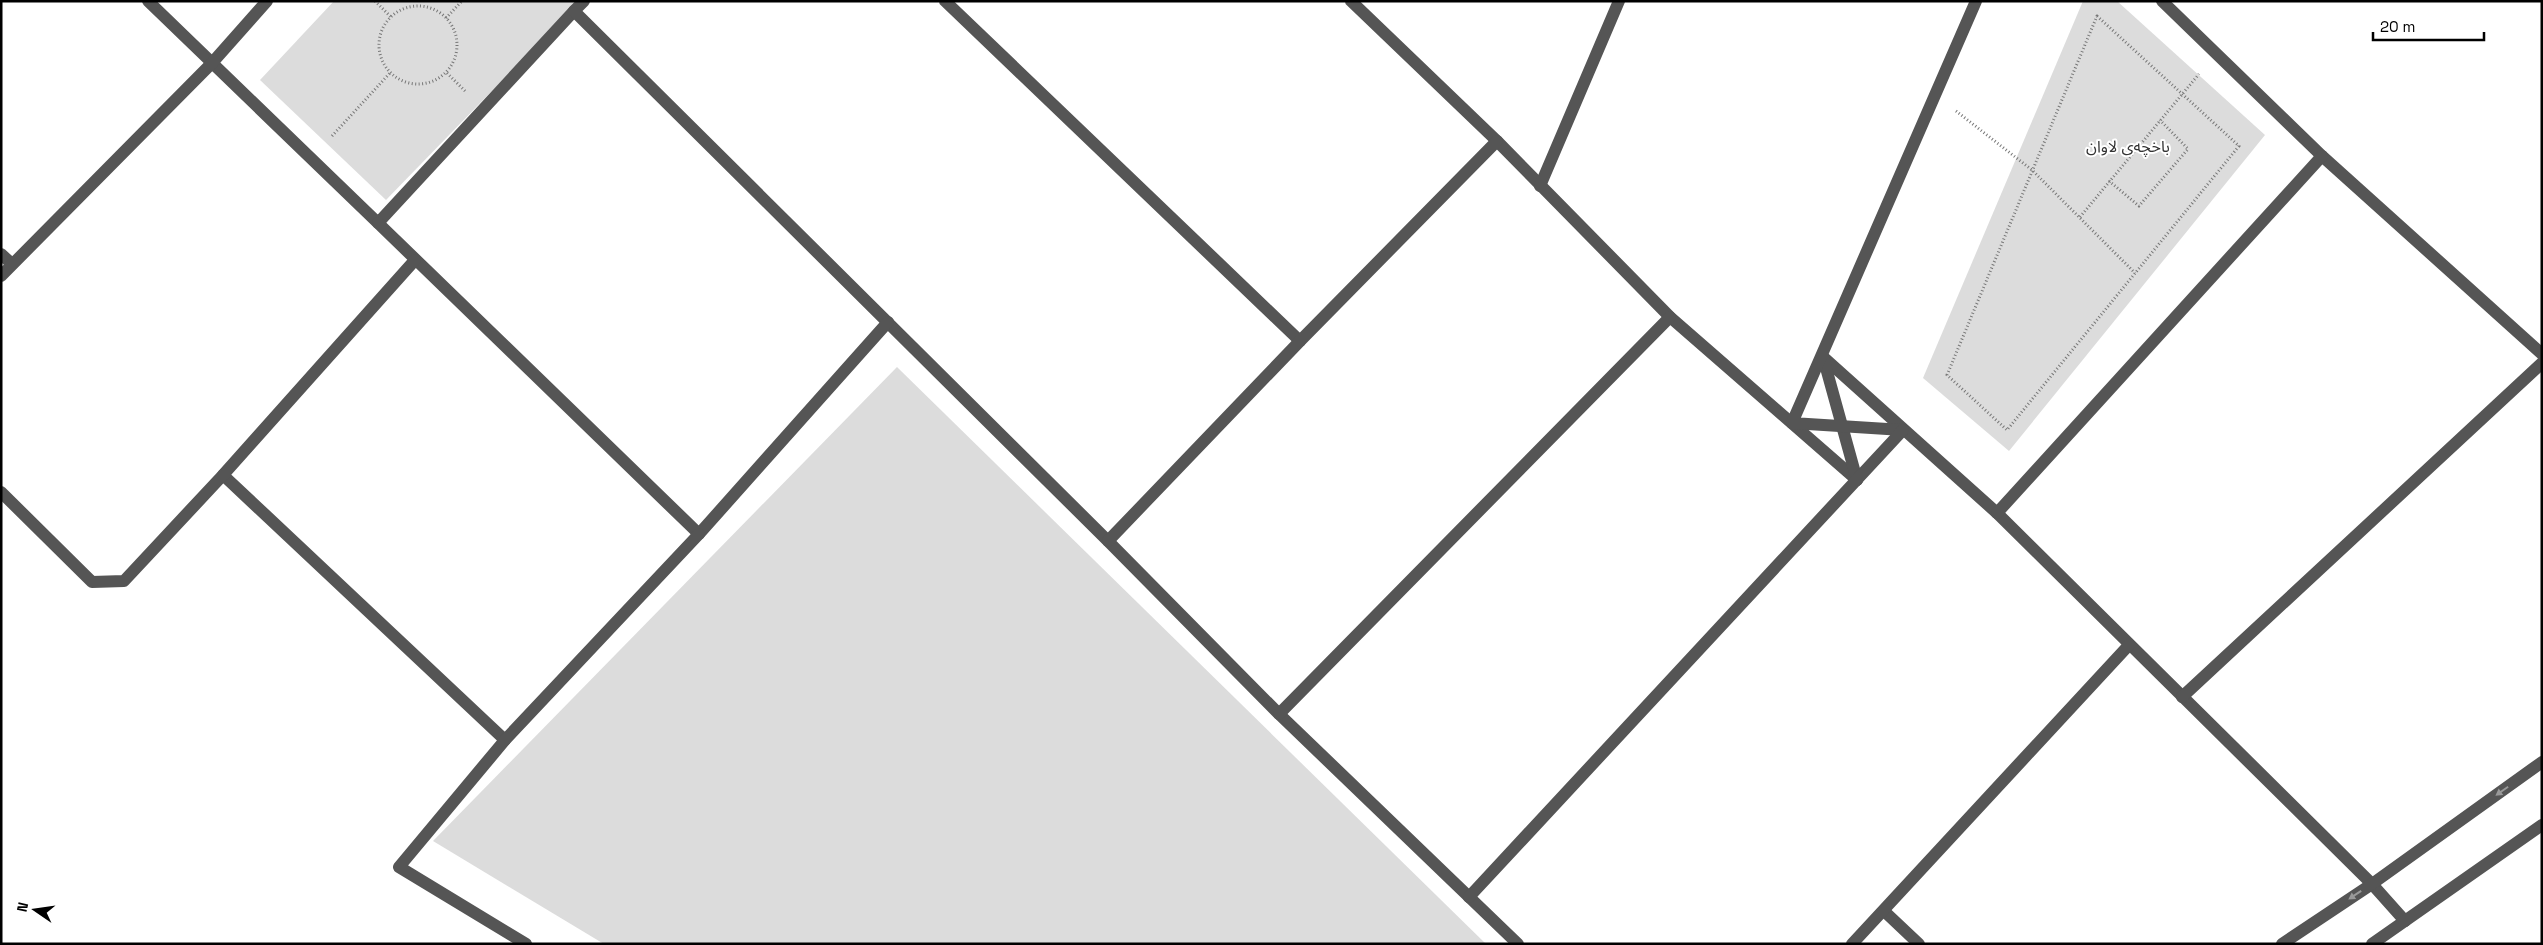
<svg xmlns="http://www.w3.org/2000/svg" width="2543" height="945" viewBox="0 0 2543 945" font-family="'Space Grotesk','Noto Sans Arabic',sans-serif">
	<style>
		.green { fill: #dcdcdc }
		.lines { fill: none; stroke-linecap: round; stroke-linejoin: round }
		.path { stroke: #777; stroke-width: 3; stroke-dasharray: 1 2.5; stroke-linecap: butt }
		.minor { stroke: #555; stroke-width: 12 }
		.oneway { fill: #999 }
		.labels { text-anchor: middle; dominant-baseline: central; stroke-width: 4; stroke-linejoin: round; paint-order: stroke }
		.park-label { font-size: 16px; fill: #333; stroke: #fff }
	</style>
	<rect width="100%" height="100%" fill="#fff"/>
	<!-- green -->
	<g class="green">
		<path d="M334,1H579L386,200L260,80Z"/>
		<path d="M2083,1H2117L2265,135L2009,451L1923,378Z"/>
		<path d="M897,367L1486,944H604L433,841Z"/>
	</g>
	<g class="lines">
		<!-- path -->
		<g class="path">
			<path d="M375,1L391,17"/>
			<circle cx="418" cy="45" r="39"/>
			<path d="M2097,16L2239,146L2007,430L1947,375Z"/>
			<path d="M446,18L462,1"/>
			<path d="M447,73L466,92"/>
			<path d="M1956,111L2032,170L2135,273"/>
			<path d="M332,136L390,73"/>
			<path d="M2109,181L2139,206L2188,149L2160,120"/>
			<path d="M2080,217L2199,74"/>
		</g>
		<!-- minor -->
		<g class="minor">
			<path d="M148,1L378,223L574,11"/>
			<path d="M584,1L574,11L1108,541L1279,714L1518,944"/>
			<path d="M945,1L1300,341"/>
			<path d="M1351,1L1497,141L1670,317L1857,480"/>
			<path d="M2162,1L2322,156L2542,354"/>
			<path d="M1540,186L1619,1"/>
			<path d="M378,223L699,534L888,322"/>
			<path d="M1,254L12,264"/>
			<path d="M1,276L212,63L267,1"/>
			<path d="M1822,356L1997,513L2372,884L2405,921"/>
			<path d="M1823,357L1857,480"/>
			<path d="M1903,430L1792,423L1976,1"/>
			<path d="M223,475L505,740"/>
			<path d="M1,492L92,582L124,581L223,475L415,260"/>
			<path d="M1997,513L2322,156"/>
			<path d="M1108,541L1300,341L1497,141"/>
			<path d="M2182,697L2542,363"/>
			<path d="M1279,714L1670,317"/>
			<path d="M1469,897L1903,430"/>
			<path d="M1884,911L1919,944"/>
			<path d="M526,944L399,867L505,740L699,534"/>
			<path d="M1852,944L2129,645"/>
			<path d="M2282,944L2372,884L2542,762"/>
			<path d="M2372,944L2542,825"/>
		</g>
	</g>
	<!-- one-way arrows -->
	<defs><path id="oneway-solid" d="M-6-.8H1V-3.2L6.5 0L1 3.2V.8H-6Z" transform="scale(1.25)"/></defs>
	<g class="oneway">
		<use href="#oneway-solid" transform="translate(2502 791) rotate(145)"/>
		<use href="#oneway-solid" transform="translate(2355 895) rotate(146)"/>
	</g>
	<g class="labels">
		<!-- park labels -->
		<g class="park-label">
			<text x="2128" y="146">باخچەی لاوان</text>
		</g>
	</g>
	<!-- border -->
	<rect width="2543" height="945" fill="none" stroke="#000000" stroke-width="5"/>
	<!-- north arrow -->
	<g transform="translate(35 910) rotate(283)" stroke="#ffffff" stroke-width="4" paint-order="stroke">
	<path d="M0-4L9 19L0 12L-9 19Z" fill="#000000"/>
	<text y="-8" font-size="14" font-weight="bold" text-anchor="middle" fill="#000000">N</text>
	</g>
	<!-- scale -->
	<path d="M2373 32v8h111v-8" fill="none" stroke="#000000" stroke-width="2.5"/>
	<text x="2380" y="32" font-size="15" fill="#000000" stroke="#ffffff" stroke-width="4" paint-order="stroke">20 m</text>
</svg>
